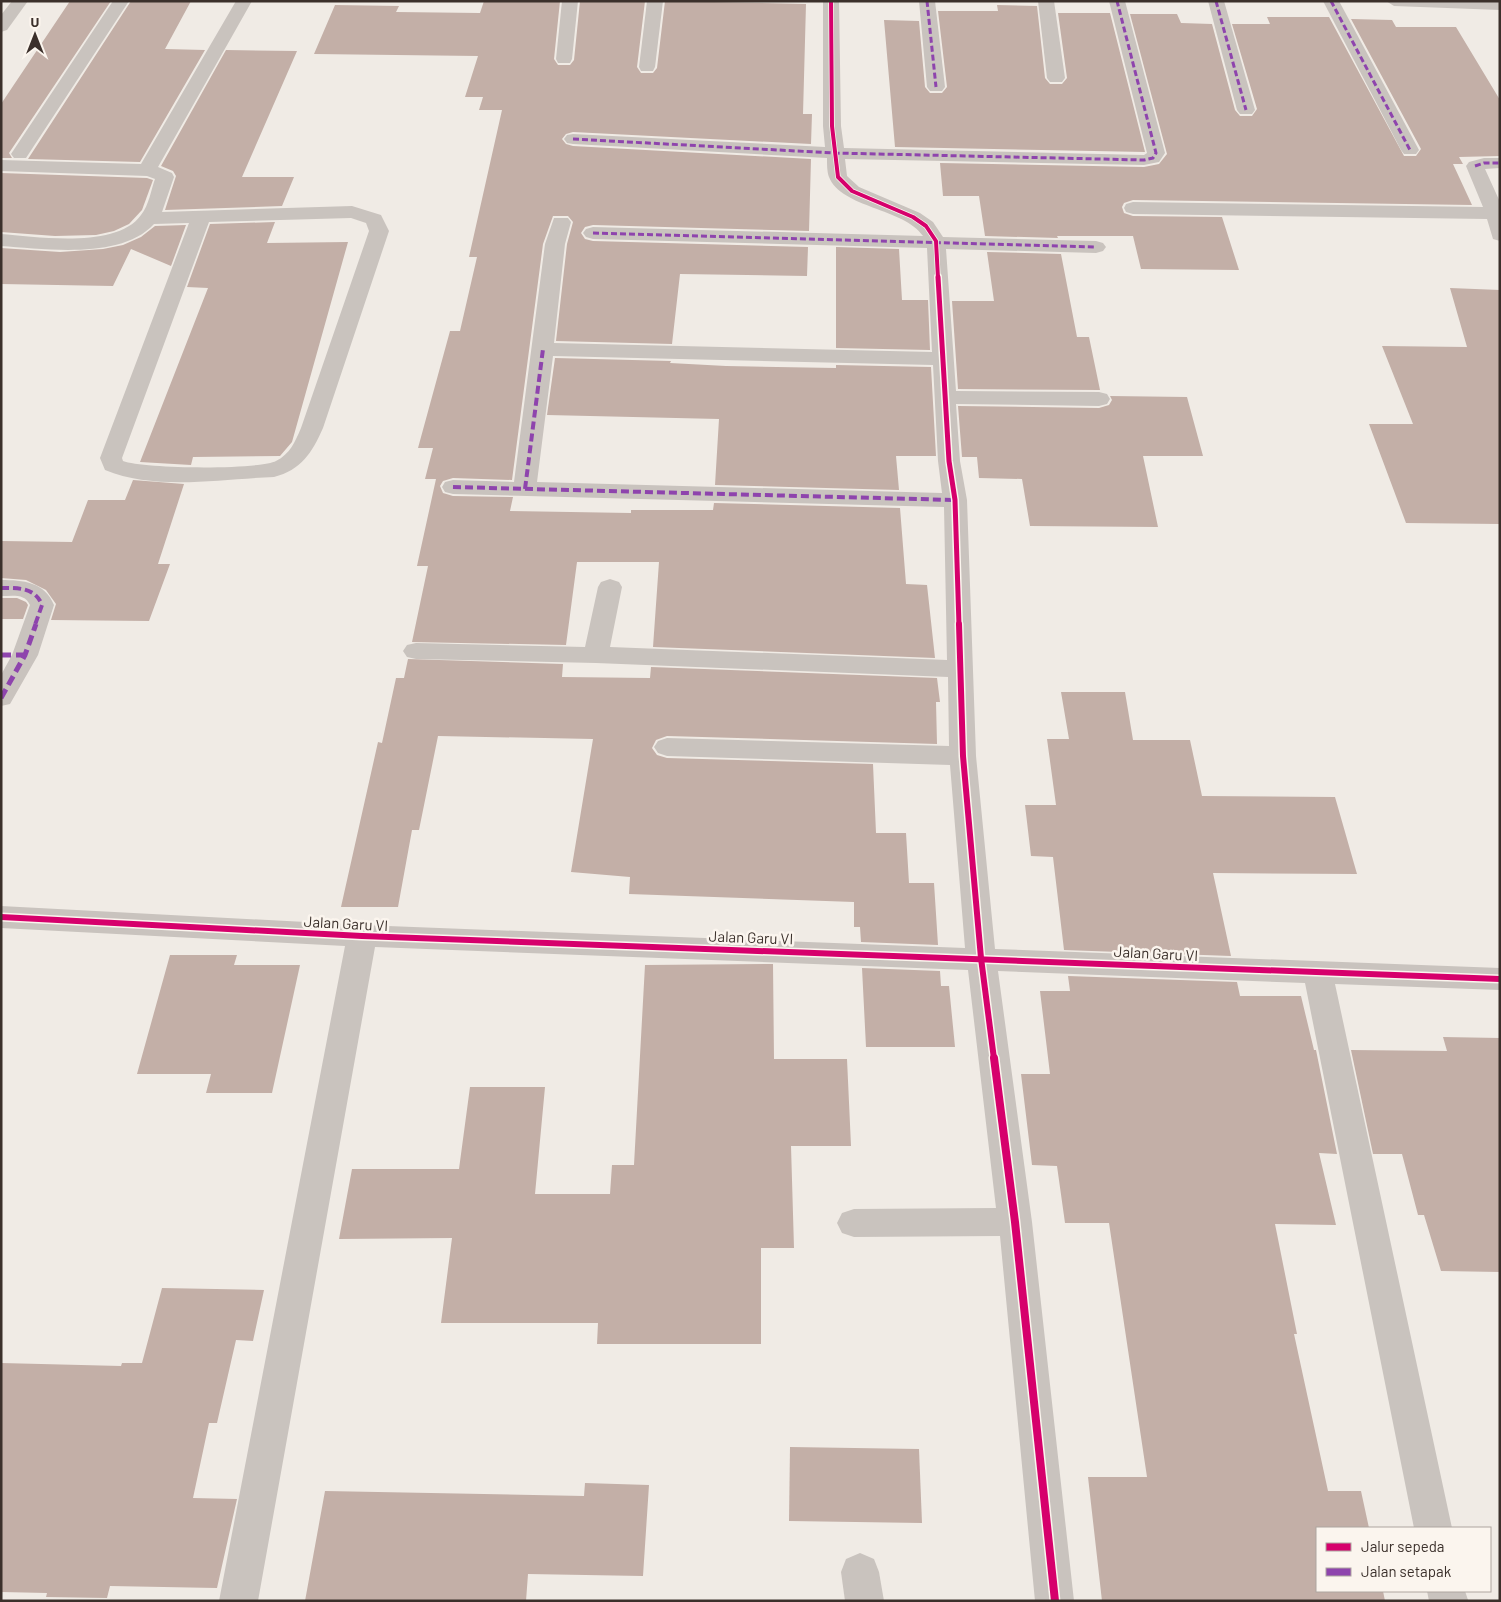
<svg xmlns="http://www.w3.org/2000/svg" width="1501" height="1602" viewBox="0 0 1501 1602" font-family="Barlow,sans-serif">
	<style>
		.building { fill: #c3afa7 }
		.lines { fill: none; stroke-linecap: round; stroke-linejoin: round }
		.minor { fill: #c9c3be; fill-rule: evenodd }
		.quiet-far2 { stroke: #8e44ad; stroke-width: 3; stroke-dasharray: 6 3; stroke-linecap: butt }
		.quiet-far1 { stroke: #8e44ad; stroke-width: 4; stroke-dasharray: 8 4; stroke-linecap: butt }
		.quiet { stroke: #8e44ad; stroke-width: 5; stroke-dasharray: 10 5; stroke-linecap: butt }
		.cycleway-far3-casing { stroke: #fbf5ee; stroke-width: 5.5 }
		.cycleway-far2-casing { stroke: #fbf5ee; stroke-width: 8 }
		.cycleway-far1-casing { stroke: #fbf5ee; stroke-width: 9 }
		.cycleway-casing { stroke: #fbf5ee; stroke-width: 11 }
		.cycleway-far3 { stroke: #d6006c; stroke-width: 4 }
		.cycleway-far2 { stroke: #d6006c; stroke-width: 5 }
		.cycleway-far1 { stroke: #d6006c; stroke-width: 6 }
		.cycleway { stroke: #d6006c; stroke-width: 8 }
		.labels { text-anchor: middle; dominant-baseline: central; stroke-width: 5; stroke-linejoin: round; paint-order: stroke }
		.street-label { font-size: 15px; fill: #3b302b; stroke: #fbf5ee }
	</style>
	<rect width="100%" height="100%" fill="#f0ebe5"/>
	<!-- building -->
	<g class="building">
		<path d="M70,1H111L9,153L12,158H1V104Z"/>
		<path d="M131,1H191L165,49L205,50L140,162L28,159Z"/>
		<path d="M484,1H560L554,59L558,65H570L574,60L580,1H645L637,67L641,73H653L657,68L665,1L806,4L803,114H812L811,144L573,132L566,134L562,139L566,144L573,146L811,159L809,231L593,225L585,227L581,233L585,239L593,241L808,247L807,276L680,274L672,344L556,341L567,244L573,222L568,216H553L543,244L512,480L453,478L443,481L440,486L443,493L453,496L513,497L510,511L631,513V510H713L714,503L900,508L906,584L927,585L935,658L653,647L659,562H577L566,645L412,642L428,566H417L436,479H425L433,448H418L450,331H460L477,257H469L502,110H479L483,97H465L478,56L314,54L335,5L399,6L396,12L480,13Z"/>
		<path d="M997,5L1037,6L1045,78L1050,84H1062L1067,78L1058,13H1110L1145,152L895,147L884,20L919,21L925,87L930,93H942L947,87L938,11H998Z"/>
		<path d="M1130,14H1177L1181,23L1212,24L1235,110L1240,116H1252L1257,109L1232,24H1270L1267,17H1329L1404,156H1416L1421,149L1351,19L1392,20L1396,27H1456L1500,100V156L1459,157L1463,164H1453L1472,205L1133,200L1124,203L1122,207L1124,213L1133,216L1222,217L1239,270L1141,269L1133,236H1057L1058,238L985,236L979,196H943L940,163L1144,167L1159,164L1167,154Z"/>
		<path d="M226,50L297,51L242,177H294L282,206L165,210L176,176L173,171L161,166Z"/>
		<path d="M1,173L147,178L153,180L142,210L129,224L114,231L96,235L55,236L1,232Z"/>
		<path d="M275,222L267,243L348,242L292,442L280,456L193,457L191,465L140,462L208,288L187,287L210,224Z"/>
		<path d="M186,225L171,266L131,249L113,286L1,284V248L60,252L103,249L123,245L141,237L155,226Z"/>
		<path d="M836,247L899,249L902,300H928L930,350L836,348Z"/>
		<path d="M987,252L1061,254L1077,337H1089L1100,390L958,389L952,301H994Z"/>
		<path d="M1450,288L1500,290V524L1406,523L1369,424H1413L1382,346L1467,347Z"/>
		<path d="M555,358L671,361L670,363L726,366L836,368V365L931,367L936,456H896L899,490L715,485L719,419L547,415Z"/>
		<path d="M1110,396L1187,397L1203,456H1143L1158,527L1030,526L1022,479L979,478L977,457H962L958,406L1099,408L1109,405L1112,400Z"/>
		<path d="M133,480L184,484L158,564H170L149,621L51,620L56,604L46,590L26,580L1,578V541L72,542L88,500H125Z"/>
		<path d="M1,598H17L26,602L28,605L23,619H1Z"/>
		<path d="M408,659L563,664L562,677L650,678L651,667L937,678L940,702H936L937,744L667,736L656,740L652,748L657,755L667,758L873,764L876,833H906L909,883H934L938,945L861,942L860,927H854V902L629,894L630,877L571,872L593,739L438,736L419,830H412L398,907H341L378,742L382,743L396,678H404Z"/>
		<path d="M1061,692H1125L1133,740H1190L1202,796L1335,797L1357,874L1213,873L1231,956L1064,950L1053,857L1031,856L1025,805H1056L1047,739H1069Z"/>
		<path d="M170,955H237L234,965H300L272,1093H206L211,1074H137Z"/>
		<path d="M773,964L774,1059H847L851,1146H791L794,1248H761V1344H597L598,1323H441L452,1238L339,1239L352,1169H459L470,1087H545L535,1194H610L612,1165H634L645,965Z"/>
		<path d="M862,968L940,971L941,986H949L955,1047H866Z"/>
		<path d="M1068,976L1237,982L1240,996H1301L1314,1050H1316L1337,1154L1319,1153L1336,1225L1275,1224L1297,1334H1294L1328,1491H1361L1369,1528H1317V1591H1383L1385,1601H1102L1088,1477H1147L1109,1223H1065L1057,1166L1032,1165L1021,1074H1050L1040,991H1070Z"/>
		<path d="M1443,1037L1500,1038V1272L1441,1271L1424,1215H1418L1402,1154H1373L1351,1050L1447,1051Z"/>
		<path d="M162,1288L264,1290L253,1341L236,1340L217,1423H209L193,1498L237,1499L217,1588L110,1586L107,1598L46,1597L47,1593L1,1592V1363L121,1366L122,1363H142Z"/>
		<path d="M790,1447L919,1449L922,1523L789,1521Z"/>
		<path d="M585,1483L649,1485L643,1576L528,1574L526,1601H305L325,1491L584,1496Z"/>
	</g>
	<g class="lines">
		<!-- minor -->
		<g class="minor">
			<path d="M12,1H28L7,30L1,32V15Z"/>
			<path d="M113,1H129L26,158H14L11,154Z"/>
			<path d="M236,1H252L158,167L172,173L174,177L162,212L352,206L381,215L389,231L323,428C312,453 301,470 274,477C220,479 156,491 105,470L100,458L189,223L154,224C121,260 46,249 1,246V234C38,237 117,249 141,215C149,205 151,190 155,179L147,176L1,171V160L141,164ZM351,218L366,223L369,231L301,428C295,442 290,454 276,461C259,470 143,469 123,461L122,458L209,222Z"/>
			<path d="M562,1H578L572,59L570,63H558L556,59Z"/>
			<path d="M647,1H663L655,67L653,71H641L639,67Z"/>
			<path d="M823,1H839L841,126L844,148L1144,155L1147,153L1109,1H1125L1165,153L1159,162L1144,165L845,159L847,176L859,187L920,213L933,222L943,237L1096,241L1103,243L1106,247L1103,251L1096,253L946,249L956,391L1099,392L1107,394L1110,399L1107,404L1099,406L956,404L960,461L967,500L976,756L995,949L1500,968V990L1335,984L1452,1528H1414L1305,983L998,971L1032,1222L1074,1601H1035L1000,1236L854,1237L842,1233L837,1223L842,1213L854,1209L996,1208L968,970L375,947L258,1601H219L345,946L1,928V906L362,925L965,948L950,765L667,756L658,753L654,747L658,741L667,738L949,746L948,677L596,663L416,659L407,657L403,651L407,645L416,643L585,647L598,587L601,582L610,579L619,582L622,587L610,647L947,660L944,507L453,494L445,492L442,487L445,482L453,480L514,482L545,244L554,218H568L571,222L565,244L554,343L932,352L927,248L593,239L586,237L583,233L586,229L593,227L923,236C904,208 841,208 829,177C827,172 827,164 827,158L573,144L567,143L564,139L567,135L573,134L825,147L823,126ZM553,356L933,365L938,461L942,493L537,482Z"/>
			<path d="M919,1H935L945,87L942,91H930L927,87Z"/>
			<path d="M1038,1H1054L1065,78L1062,82H1050L1047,78Z"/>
			<path d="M1208,1H1224L1255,110L1252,114H1240L1237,110Z"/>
			<path d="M1323,1H1339L1419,150L1416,154H1404L1401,150Z"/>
			<path d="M1386,1H1500V10L1394,6Z"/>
			<path d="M1484,158H1500V168L1485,169L1500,202V241L1493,239L1487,219L1133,214L1126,212L1124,208L1126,204L1133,202L1483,207L1466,166L1469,162Z"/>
			<path d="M1,580C23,580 45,582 54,605L38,655L10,704L1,706V675L12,655L30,605C25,593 12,596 1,596Z"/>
			<path d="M860,1553L874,1559L879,1572L884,1601H845L841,1572L846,1559Z"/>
			<path d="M1427,1591H1465L1468,1600L1429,1601Z"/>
		</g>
		<!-- quiet-far2 -->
		<g class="quiet-far2">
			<path d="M927,1L936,87"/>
			<path d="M1216,1L1246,110"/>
			<path d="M1331,1L1410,150"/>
			<path d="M573,139L834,153L1144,160L1153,158L1156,153L1117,1"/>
			<path d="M1475,166L1484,163H1500"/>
			<path d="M593,233L1096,247"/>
		</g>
		<!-- quiet-far1 -->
		<g class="quiet-far1">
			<path d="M453,487L955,500"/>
			<path d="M525,489L543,349"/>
			<path d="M1,588C18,588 35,587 42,605L35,625"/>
		</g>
		<!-- quiet -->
		<g class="quiet">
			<path d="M1,655H25"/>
			<path d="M1,698L25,655L36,624"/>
		</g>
		<defs>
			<path id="cycleway-far3" d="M831,1L832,126L838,177L852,191L913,217L926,226L936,241L938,278"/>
			<path id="cycleway-far2" d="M938,277L949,461L955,500L959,625"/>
			<g id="cycleway-far1">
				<path d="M959,624L963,756L981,958L994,1059"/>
				<path d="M1,917L362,936L1500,979"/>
			</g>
			<path id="cycleway" d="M994,1058L1015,1222L1055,1601"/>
		</defs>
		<!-- cycleway-far3 casing -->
		<use href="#cycleway-far3" class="cycleway-far3-casing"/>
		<!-- cycleway-far2 casing -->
		<use href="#cycleway-far2" class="cycleway-far2-casing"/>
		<!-- cycleway-far1 casing -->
		<use href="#cycleway-far1" class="cycleway-far1-casing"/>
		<!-- cycleway casing -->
		<use href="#cycleway" class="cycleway-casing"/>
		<!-- cycleway-far3 -->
		<use href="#cycleway-far3" class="cycleway-far3"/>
		<!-- cycleway-far2 -->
		<use href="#cycleway-far2" class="cycleway-far2"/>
		<!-- cycleway-far1 -->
		<use href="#cycleway-far1" class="cycleway-far1"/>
		<!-- cycleway -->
		<use href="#cycleway" class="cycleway"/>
	</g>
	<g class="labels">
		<!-- street labels -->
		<g class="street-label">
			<text transform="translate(346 923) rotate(3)">Jalan Garu VI</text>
			<text transform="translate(751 937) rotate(2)">Jalan Garu VI</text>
			<text transform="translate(1156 953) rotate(3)">Jalan Garu VI</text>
		</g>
	</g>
	<!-- border -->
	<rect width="1501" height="1602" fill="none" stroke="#3b302b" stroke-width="5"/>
	<!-- legend -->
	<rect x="1316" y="1527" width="175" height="65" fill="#fbf5ee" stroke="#aea6a0"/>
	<rect x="1326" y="1543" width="25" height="8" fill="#d6006c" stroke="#aea6a0"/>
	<text x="1361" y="1552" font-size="15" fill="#3b302b">Jalur sepeda</text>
	<rect x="1326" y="1568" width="25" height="8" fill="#8e44ad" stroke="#aea6a0"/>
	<text x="1361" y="1577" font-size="15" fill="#3b302b">Jalan setapak</text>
	<!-- north arrow -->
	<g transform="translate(35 35)" stroke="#fbf5ee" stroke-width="4" paint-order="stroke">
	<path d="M0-4L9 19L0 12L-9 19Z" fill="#3b302b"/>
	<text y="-8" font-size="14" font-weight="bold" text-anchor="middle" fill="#3b302b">U</text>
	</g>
</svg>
